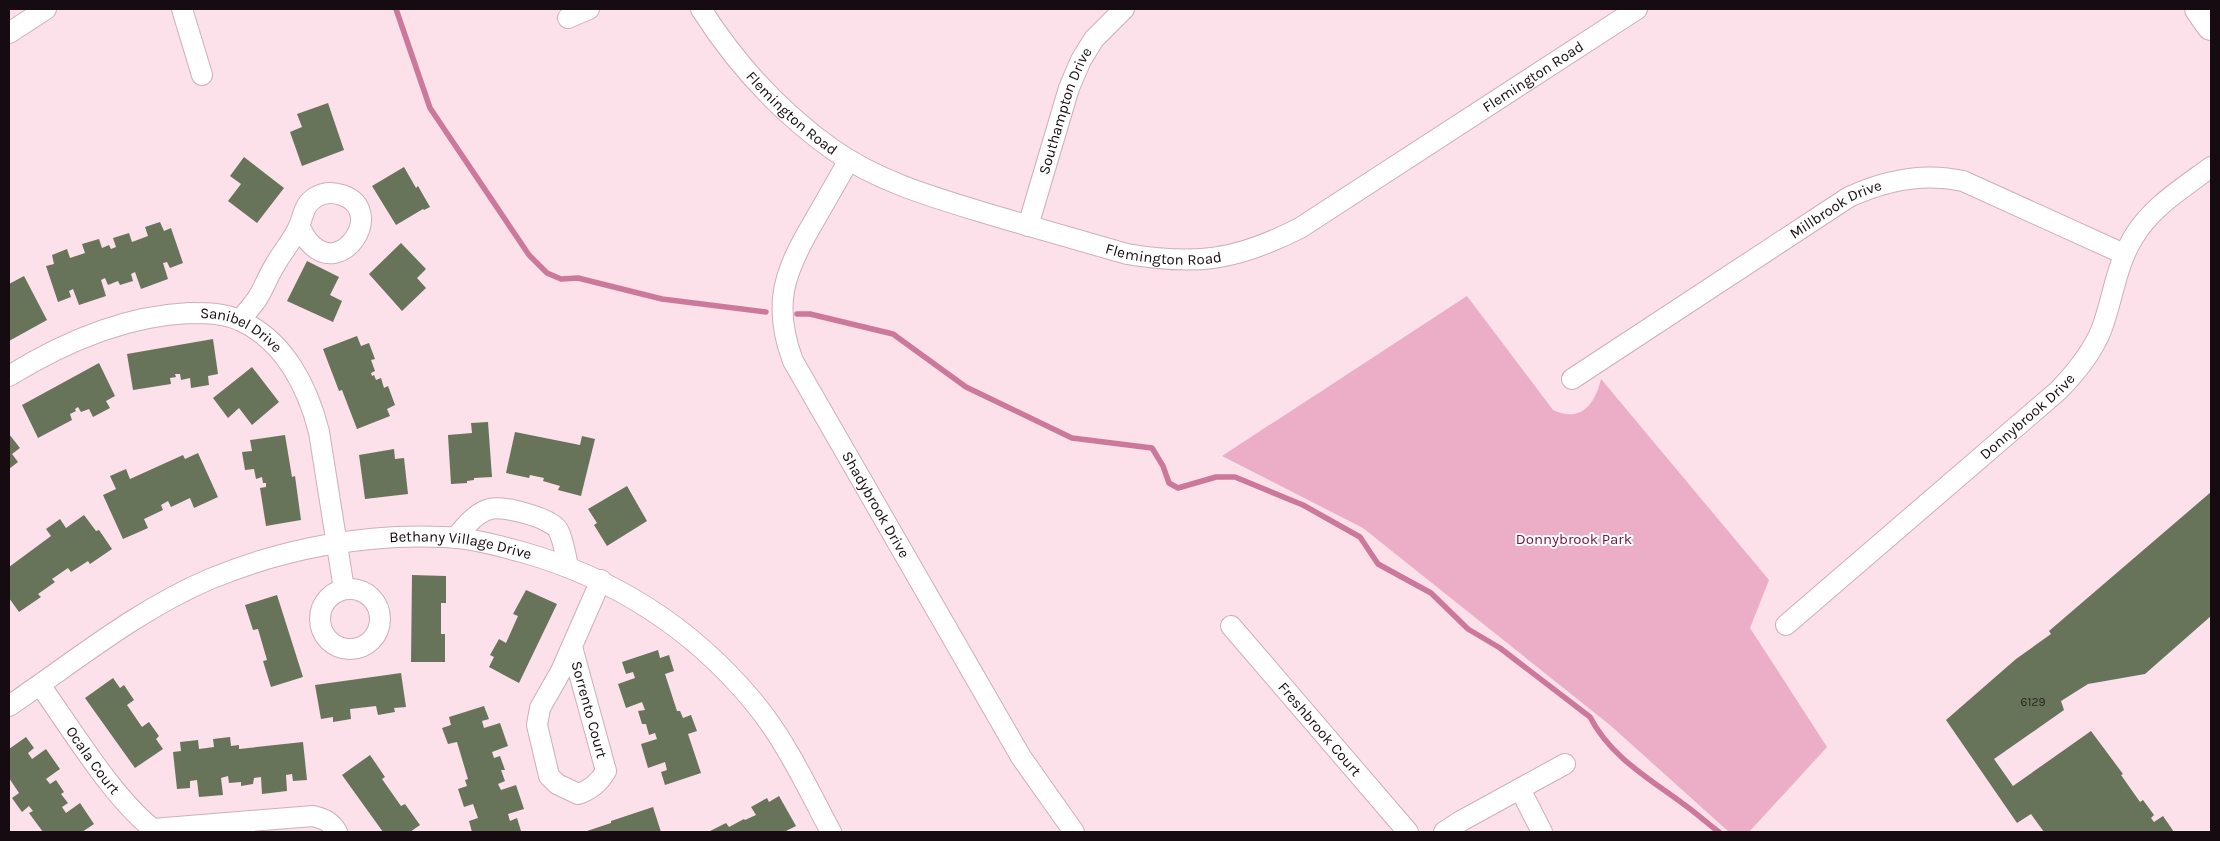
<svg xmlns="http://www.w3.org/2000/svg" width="2220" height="841" viewBox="0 0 2220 841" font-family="Karla,sans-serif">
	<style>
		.green { fill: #ebaec6 }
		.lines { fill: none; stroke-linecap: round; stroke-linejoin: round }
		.stream { stroke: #cc789b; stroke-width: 5.5 }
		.building { fill: #67745a }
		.street-casing { stroke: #cfaeba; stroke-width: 22 }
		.secondary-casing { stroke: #cfaeba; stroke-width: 30 }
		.street { stroke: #fff; stroke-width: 20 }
		.secondary { stroke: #fff; stroke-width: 28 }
		.labels { text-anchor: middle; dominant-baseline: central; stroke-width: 4; stroke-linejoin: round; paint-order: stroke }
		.number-label { font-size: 12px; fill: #2a2522 }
		.street-label { font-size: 15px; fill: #160b10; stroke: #fff }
		.park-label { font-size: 15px; fill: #740e46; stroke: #fff }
	</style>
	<rect width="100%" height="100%" fill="#fce0ea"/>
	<!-- green -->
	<path class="green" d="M1467,296L1553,410C1580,423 1595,405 1601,379L1769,580L1750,628L1827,747L1749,832H1729L1610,725L1363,528L1222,456Z"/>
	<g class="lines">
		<!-- stream -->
		<g class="stream">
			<path d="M396,9L430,108L529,255L547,273L561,279L578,278L662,299L766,312"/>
			<path d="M797,314H810L893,334L966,387L1072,438L1152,448L1163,466L1169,483L1178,488L1216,477H1235L1303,505L1360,537L1378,564L1431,593L1468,629L1500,648L1590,717C1610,756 1648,778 1682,803C1695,812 1707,823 1719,832"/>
		</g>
	</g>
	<!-- building -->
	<g class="building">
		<path d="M328,103L344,150L302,166L290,132L302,127L297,114Z"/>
		<path d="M244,157L284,188L257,223L228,201L241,184L230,176Z"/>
		<path d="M404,167L416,188L418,186L430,207L424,210L423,209L396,225L372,186Z"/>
		<path d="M160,222L164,231L171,228L183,263L170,268L167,262L163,263L168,279L141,289L135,272L131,274L133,281L120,285L118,281L108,285L105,278L101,280L106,296L79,305L73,289L69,291L71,297L58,302L46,266L54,264L52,255L67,249L70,258L85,253L82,244L99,239L102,248L109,245L111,249L116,247L113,238L129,233L132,242L148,236L145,227Z"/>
		<path d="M401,243L426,269L417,278L426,288L402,311L369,274Z"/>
		<path d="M307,261L339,277L330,295L342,301L333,322L287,301Z"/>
		<path d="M24,276L47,320L9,341V284Z"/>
		<path d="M357,336L361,346L369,343L375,359L371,360L375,371L371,373L372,376L374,375L376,380L381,378L384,388L388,386L395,405L387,409L390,416L357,429L342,390L339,391L323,349Z"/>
		<path d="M213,339L218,374L208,376L209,385L191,388L190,378L181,380L180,374H175L176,377L170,378L171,384L133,390L127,354Z"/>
		<path d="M99,363L115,396L106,401L110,408L93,417L89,409L81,412L78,407L75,409L76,411L70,414L72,420L38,438L22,405Z"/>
		<path d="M252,367L279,402L252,425L239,408L228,418L213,398Z"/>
		<path d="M488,422L492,477L474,478V480L467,481V483L451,484L448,435L472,433L471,423Z"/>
		<path d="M515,432L580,445L582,436L595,439L581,496L558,490L560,486L543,481L544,478L530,475L529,478L506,473Z"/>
		<path d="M9,434L20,448L12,454L18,462L9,469Z"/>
		<path d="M285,435L292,477L295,476L301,520L266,526L260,488L266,487V483H263L262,477L256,479L254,469L245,470L242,452L252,451L250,440Z"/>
		<path d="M394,449L395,459L404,458L408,494L365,499L359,455Z"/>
		<path d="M198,453L218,497L194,508L190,498L171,507L168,501L161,505L163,510L144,519L148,528L123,539L103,495L116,489L110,476L126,469L130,479L183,455L185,459Z"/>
		<path d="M627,486L647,521L607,546L594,525L597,523L588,509Z"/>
		<path d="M2211,492V616L2145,674L2088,684L2061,701L2064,710L1994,759L2013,786L2091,731L2123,774L2121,775L2140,802L2143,800L2154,815L2151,818L2154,822L2163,816L2174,832H2044L2031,814L2017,823L1946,720L2016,659L2051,634L2049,631Z"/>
		<path d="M84,515L96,531L99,530L112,549L90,564L88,561L71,572L68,568L52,579L55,582L38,594L41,597L19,612L9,598V567L51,536L46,529L60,519L66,528Z"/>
		<path d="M412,575L446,576V603H441V634H445V662H411Z"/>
		<path d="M526,590L557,604L519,683L489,667L494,657L490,655L499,639L506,643L518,616L513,614Z"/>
		<path d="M277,595L303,677L271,687L263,661L267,660L258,629L253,630L245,605Z"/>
		<path d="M658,650L660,658L669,655L674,671L665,674L677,711H680L683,718L691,715L697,731L688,734L701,773L665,785L661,772L667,770L665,762L648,768L641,744L657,739L655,733L649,735L646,724H642L638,711L645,710L642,702L626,708L618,684L635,678L633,672L626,674L622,662Z"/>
		<path d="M401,673L406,707L394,708L395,712L378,715L376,706L350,709L351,719L333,722V717L321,719L315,685Z"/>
		<path d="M113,678L120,688L124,685L134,700L127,705L142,727L149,722L159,736L156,739L163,749L135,768L85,698Z"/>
		<path d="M484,706L489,719L482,721L484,728L500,723L508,746L492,752L494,758L500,756L505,770H501L505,781L498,784L501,790L516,785L524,809L508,814L510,821L517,818L521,831L518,832H472L469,821L478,818L473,804L464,807L458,789L467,786L465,780L468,779L457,742L448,744L442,728L451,725L449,717Z"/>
		<path d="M26,737L34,748L28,753L32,759L46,749L60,769L46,779L50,784L56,780L64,792L61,794L68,803L62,807L66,813L80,803L94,824L82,832H43L29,813L33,811L29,806L22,812L12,798L19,793L9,778V749Z"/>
		<path d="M230,737L231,746L239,745V749L303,742L307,780L293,781L292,774L286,775L287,791L262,794L261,777L254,778L253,784L241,786V782L229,783L228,776L221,778L223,795L199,797L197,780L190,781V788L177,789L173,752L181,751L180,742L198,740L199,749L214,747L213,739Z"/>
		<path d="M370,755L385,777L382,779L401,806L405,804L420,825L410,832H383L342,775Z"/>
		<path d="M779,796L796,826L784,832H708L726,823L729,827L744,819L745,820L756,815L751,807L767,798L769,802Z"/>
		<path d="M653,807L661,832H584L611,823V821Z"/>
	</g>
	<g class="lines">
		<defs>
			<g id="street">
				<path d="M182,9L202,75"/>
				<path id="s1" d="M701,9C736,64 779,111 832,149C877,181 932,197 985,213C1032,227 1079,240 1127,254C1197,266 1237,260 1300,228L1637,9"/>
				<path d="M568,18L589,9"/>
				<path d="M9,33L46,9"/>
				<path id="s2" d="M849,160C837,181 825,202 813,223C784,272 772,305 793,361L1021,757L1074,832"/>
				<path id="s3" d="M1028,226L1069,88L1081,60L1094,39L1124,9"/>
				<path d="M240,320C246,313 252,306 257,299C264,288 268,276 275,265C282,252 294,239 299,226C304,214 304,204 316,197C324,192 333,192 342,195C387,210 342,280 309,242C305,238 302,231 299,226"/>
				<path id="s4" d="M9,376C64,342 124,316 189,313C207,313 225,313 241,321C285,341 308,388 319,432L344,589"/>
				<path id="s5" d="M1572,379L1849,197C1886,180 1923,172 1963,181L2124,254"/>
				<path d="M455,538C465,527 475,513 490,509C502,505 552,518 558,530C563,538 566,557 568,567"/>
				<circle cx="350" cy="619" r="30"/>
				<path id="s6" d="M1786,625L2059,390C2076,372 2093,352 2102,328C2113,298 2116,266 2133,238C2151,207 2183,188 2211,167"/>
				<path id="s7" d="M1231,626L1408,832"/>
				<path id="s8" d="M572,647L606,771C599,783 591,790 578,794L557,784L549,776L537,725L540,708L561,671L601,580"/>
				<path id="s9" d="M40,685C71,728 115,802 157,832"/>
				<path id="s10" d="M9,706C74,662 137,610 210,579C282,549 365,533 444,537C470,538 496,545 522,552C614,578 690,626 752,700C785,739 807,787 831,832"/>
				<path d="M1520,789L1542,832"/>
				<path d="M153,829L313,816C325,819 331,822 337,832"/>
				<path d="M1444,832L1461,821L1565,764"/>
			</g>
			<path id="secondary" d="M2199,9L2211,26"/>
		</defs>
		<!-- street casing -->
		<use href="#street" class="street-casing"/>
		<!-- secondary casing -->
		<use href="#secondary" class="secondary-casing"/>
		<!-- street -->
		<use href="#street" class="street"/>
		<!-- secondary -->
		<use href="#secondary" class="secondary"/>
	</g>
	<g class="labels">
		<!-- number labels -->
		<g class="number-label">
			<text x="2033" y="702">6129</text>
		</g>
		<!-- street labels -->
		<g class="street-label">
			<text stroke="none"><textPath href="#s1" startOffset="964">Flemington Road</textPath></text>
			<text stroke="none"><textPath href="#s1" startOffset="139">Flemington Road</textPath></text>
			<text stroke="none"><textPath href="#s3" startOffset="121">Southampton Drive</textPath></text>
			<text stroke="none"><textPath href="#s5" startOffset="314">Millbrook Drive</textPath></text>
			<text stroke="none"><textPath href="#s1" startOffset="544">Flemington Road</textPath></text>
			<text stroke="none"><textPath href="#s4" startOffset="249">Sanibel Drive</textPath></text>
			<text stroke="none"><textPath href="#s6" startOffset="319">Donnybrook Drive</textPath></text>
			<text stroke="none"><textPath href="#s2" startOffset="384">Shadybrook Drive</textPath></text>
			<text stroke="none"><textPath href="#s10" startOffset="495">Bethany Village Drive</textPath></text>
			<text stroke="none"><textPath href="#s8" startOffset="65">Sorrento Court</textPath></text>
			<text stroke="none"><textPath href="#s7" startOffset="136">Freshbrook Court</textPath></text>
			<text stroke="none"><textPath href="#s9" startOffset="92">Ocala Court</textPath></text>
		</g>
		<!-- park labels -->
		<g class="park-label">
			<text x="1574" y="539">Donnybrook Park</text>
		</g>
	</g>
	<!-- border -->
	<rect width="2220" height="841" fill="none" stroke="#160b10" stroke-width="20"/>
</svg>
